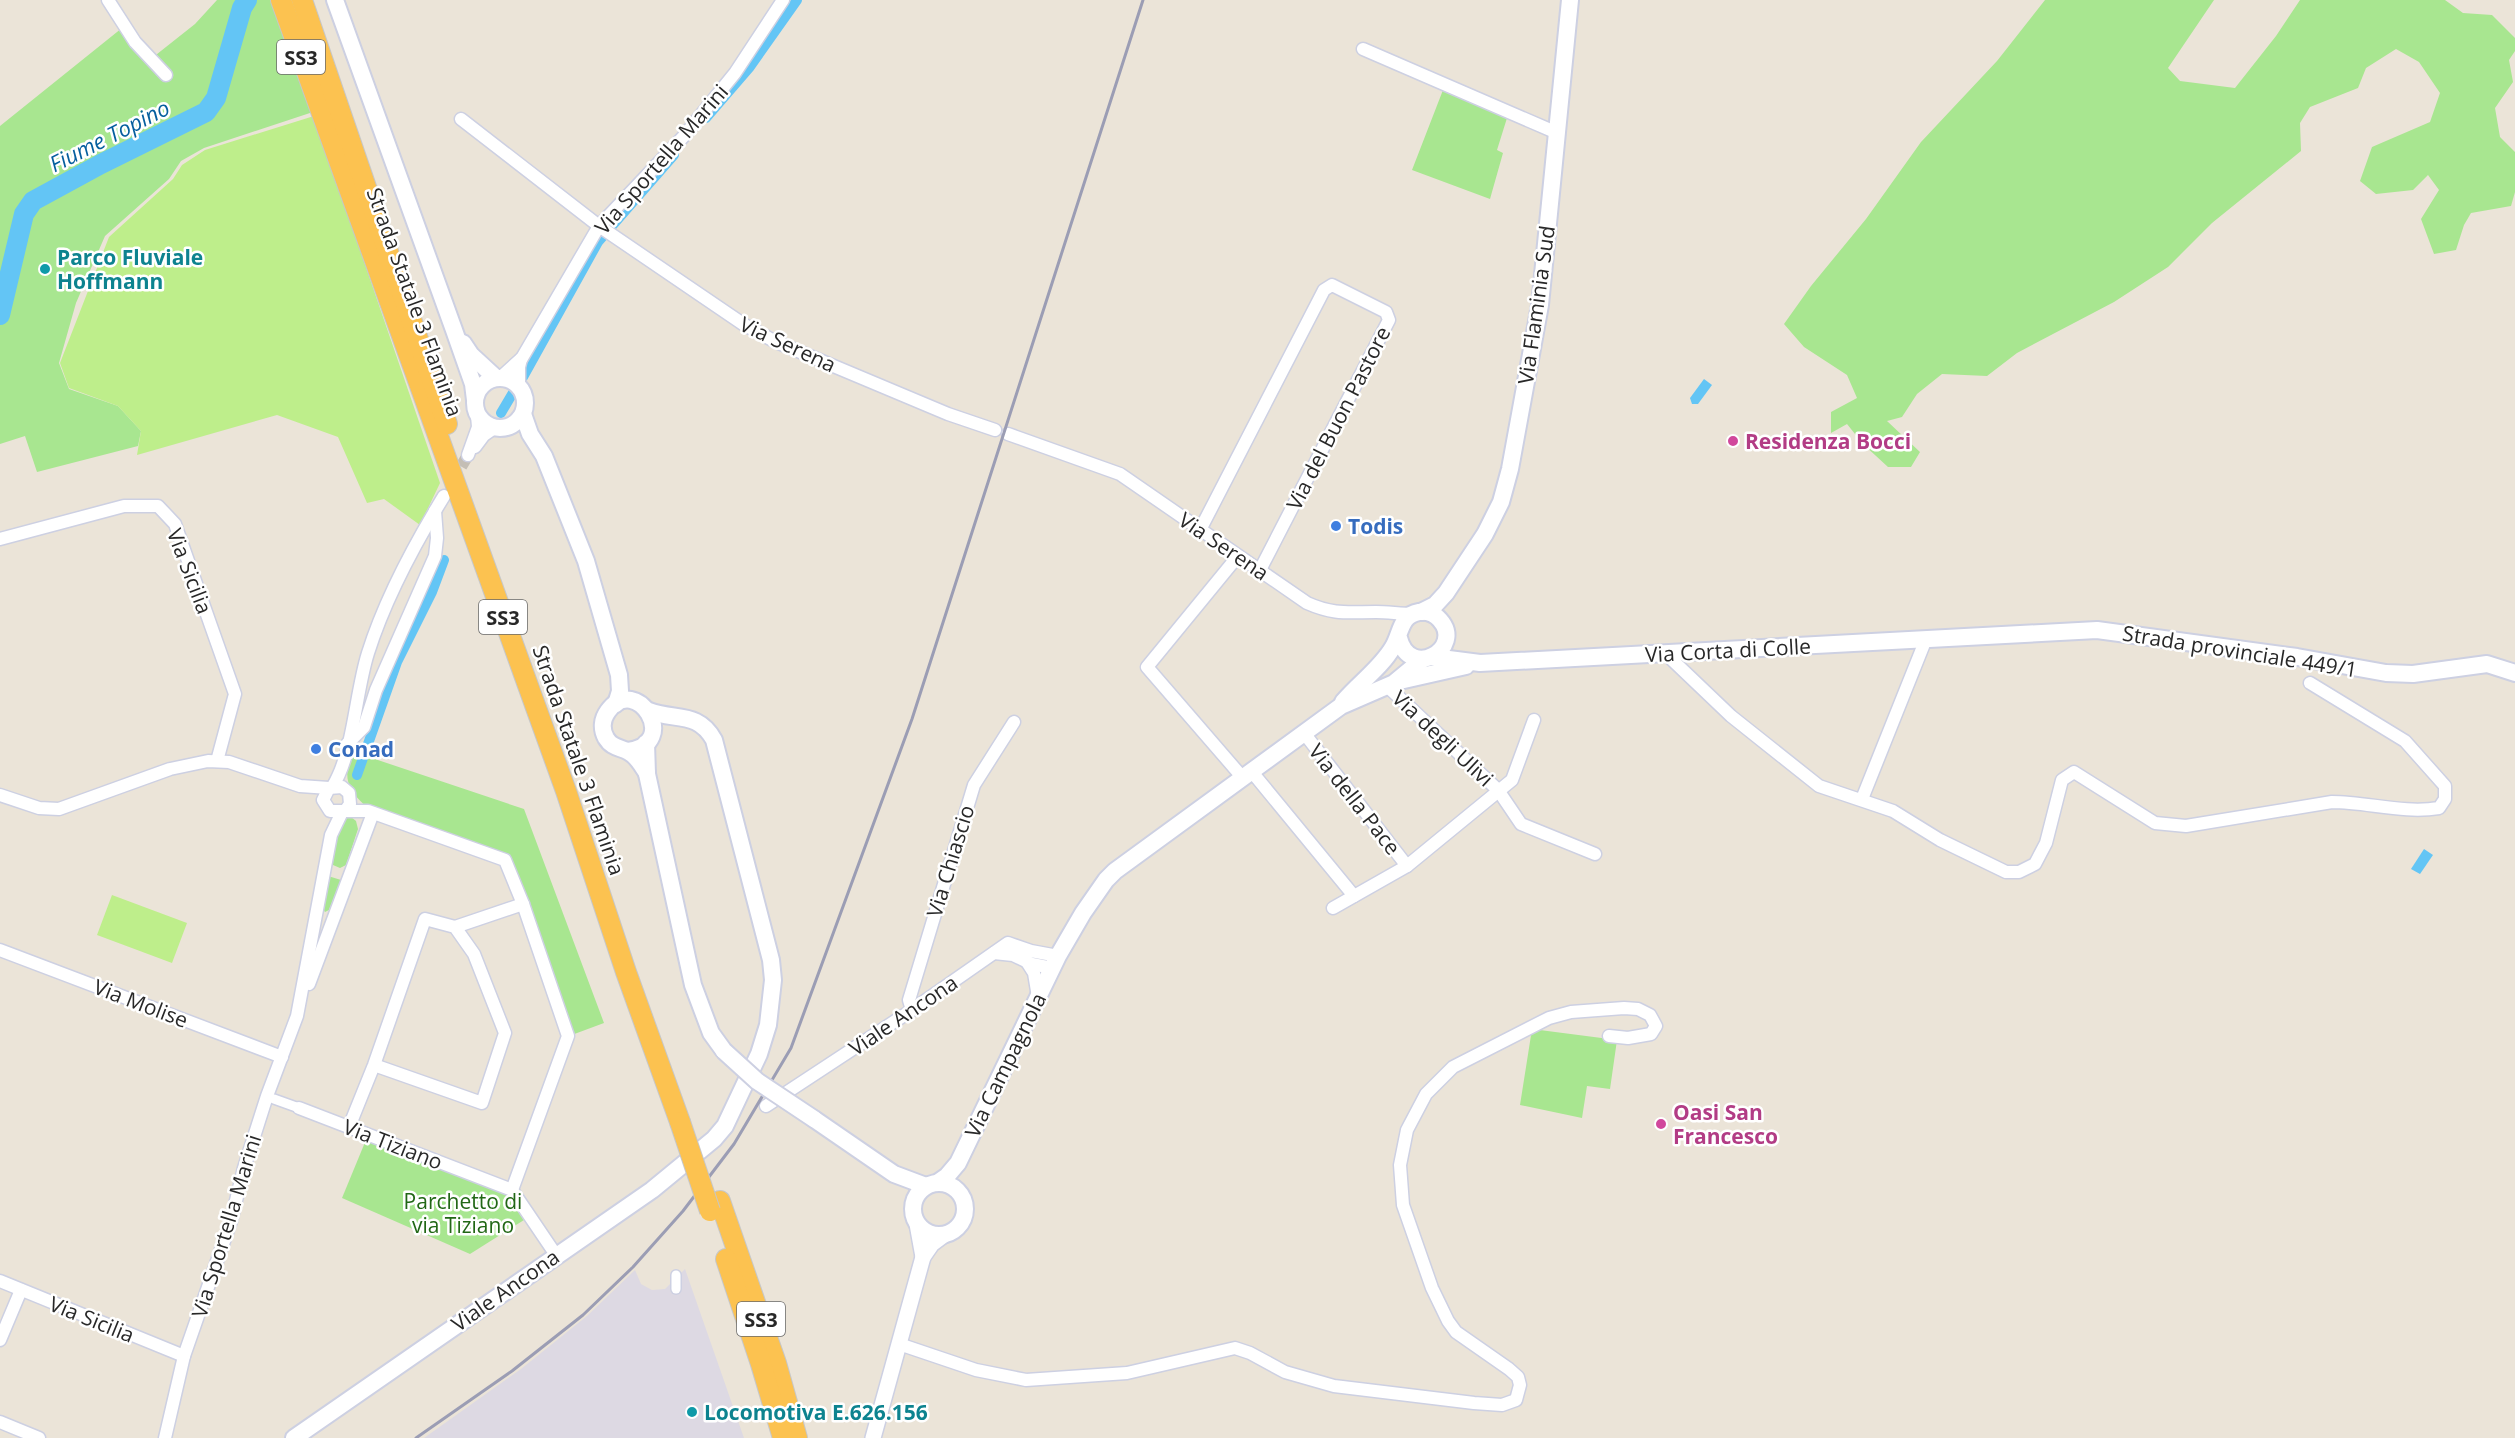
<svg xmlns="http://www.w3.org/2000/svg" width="2515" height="1438" viewBox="0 0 2515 1438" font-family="'Open Sans',sans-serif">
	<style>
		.industrial { fill: #ddd9e3 }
		.green { fill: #a8e690 }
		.pitch { fill: #beee8b }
		.water { fill: #63c5f5 }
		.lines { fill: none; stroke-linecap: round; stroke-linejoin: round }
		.canal { stroke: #63c5f5; stroke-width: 10 }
		.river { stroke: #63c5f5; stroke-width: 20 }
		.minor-tunnel { stroke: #c4beb5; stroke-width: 12; stroke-dasharray: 12 6; stroke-linecap: butt }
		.pedestrian-casing { stroke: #cdd0e2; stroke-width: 12 }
		.minor-casing { stroke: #cdd0e2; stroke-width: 15 }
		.tertiary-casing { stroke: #cdd0e2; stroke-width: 18 }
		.secondary-casing { stroke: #cdd0e2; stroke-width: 20 }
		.trunk-casing { stroke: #c7c7c7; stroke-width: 22 }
		.pedestrian { stroke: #fff; stroke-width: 9 }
		.minor { stroke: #fff; stroke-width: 12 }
		.tertiary { stroke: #fff; stroke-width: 15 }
		.secondary { stroke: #fff; stroke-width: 16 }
		.trunk { stroke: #fcc250; stroke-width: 20 }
		.rail { stroke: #9b9db4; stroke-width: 3 }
		.secondary-bridge-casing { stroke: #cdd0e2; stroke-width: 20; stroke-linecap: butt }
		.trunk-bridge-casing { stroke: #c7c7c7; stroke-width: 22; stroke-linecap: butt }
		.secondary-bridge { stroke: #fff; stroke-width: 16 }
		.trunk-bridge { stroke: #fcc250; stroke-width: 20 }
		.culture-dot { fill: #0f9aa8; stroke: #fff; stroke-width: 2 }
		.hotel-dot { fill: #d1479c; stroke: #fff; stroke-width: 2 }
		.shop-dot { fill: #3f7fe0; stroke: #fff; stroke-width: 2 }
		.labels { text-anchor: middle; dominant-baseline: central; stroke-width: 5; stroke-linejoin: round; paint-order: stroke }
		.shield { fill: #fff; stroke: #686868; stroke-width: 1.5 }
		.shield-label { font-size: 20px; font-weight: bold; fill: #282828 }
		.street-label { font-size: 21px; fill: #282828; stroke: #fff }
		.culture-label { font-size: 21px; font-weight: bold; fill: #0d838f; stroke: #fff; text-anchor: start }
		.hotel-label { font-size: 21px; font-weight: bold; fill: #b23c85; stroke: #fff; text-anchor: start }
		.shop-label { font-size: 21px; font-weight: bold; fill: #366cbe; stroke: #fff; text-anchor: start }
		.park-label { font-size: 21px; fill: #216715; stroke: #fff }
		.water-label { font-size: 22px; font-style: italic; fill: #055f9e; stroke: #fff }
	</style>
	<rect width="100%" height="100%" fill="#ebe4d8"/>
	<!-- industrial -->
	<path class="industrial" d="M685,1269L744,1438H424L521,1369L587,1316L635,1270L641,1284L652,1290L665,1289Z"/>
	<!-- green -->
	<g class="green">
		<path d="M217,0H271L313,112L204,148L181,161L169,179L105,236L76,303L59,363L69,389L118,406L141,431L138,446L37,472L25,436L0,444V126L122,28L147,62L195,24Z"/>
		<path d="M2045,0H2214L2168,68L2180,81L2235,88L2276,36L2300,0H2445L2463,13L2492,15L2515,38V51L2509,60L2513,82L2495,108L2500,137L2515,152V192L2511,206L2471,213L2464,225L2456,250L2434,254L2421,219L2439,190L2428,175L2413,190L2376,194L2360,181L2372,147L2430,122L2440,93L2419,62L2396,49L2366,68L2358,88L2310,107L2300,123L2301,151L2212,223L2168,267L2114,302L2017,353L1987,376L1942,374L1917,394L1902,417L1887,421L1920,452L1911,467H1888L1863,444L1847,424L1831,433V412L1857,398L1847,375L1804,347L1784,324L1811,286L1866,219L1921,142L1997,61Z"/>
		<path d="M1443,90L1507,118L1497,150L1503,153L1490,199L1412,170Z"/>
		<path d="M351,751L524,809L604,1023L569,1036L507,859L370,810C347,790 343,781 351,751Z"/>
		<path d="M351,817L356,821L358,829L346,865L340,868L333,865L331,860L338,823L343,818Z"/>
		<path d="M328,876L341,880L329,910L325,912L322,908Z"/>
		<path d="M1532,1029L1617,1040L1610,1089L1587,1086L1582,1118L1520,1105Z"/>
		<path d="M368,1135L505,1194L524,1220L470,1254L342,1198Z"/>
	</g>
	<!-- pitch -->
	<g class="pitch">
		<path d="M314,116L440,483L420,525L384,499L367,503L338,437L277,415L137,455L141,431L118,406L69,388L60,363L109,237L173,179L182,165L205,150Z"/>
		<path d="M112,895L187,923L172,963L97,935Z"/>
	</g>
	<!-- water -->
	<g class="water">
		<path d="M1704,379L1712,385L1698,404H1692L1690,398Z"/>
		<path d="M2424,849L2433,855L2420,874L2411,869Z"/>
	</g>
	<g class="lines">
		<!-- canal -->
		<g class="canal">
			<path d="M706,118L749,68L797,0"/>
			<path d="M523,377L598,242L674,155"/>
			<path d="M501,413L514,391"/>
			<path d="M357,775L397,662L432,592L444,560"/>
		</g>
		<!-- river -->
		<path class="river" d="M0,315L24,214L33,201L101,164L206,112L216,98L242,8L247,0"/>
		<!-- minor-tunnel -->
		<path class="minor-tunnel" d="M452,482L468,455"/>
		<defs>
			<g id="pedestrian">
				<path d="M274,1099L299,1108"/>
				<path d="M676,1289V1275"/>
			</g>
			<g id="minor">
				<path d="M108,0L135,42L166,75"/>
				<path d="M1363,49L1555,132"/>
				<path d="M461,119L599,226L743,324L774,341L948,414L995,430"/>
				<path d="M500,378L522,358L599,226L684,136L735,73L783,0"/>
				<path d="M519,386V367L521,359"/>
				<path d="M1008,434L1120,474L1307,603C1334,615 1348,612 1376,612C1388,612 1401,614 1414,614"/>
				<path d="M475,447L484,435L494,428"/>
				<path d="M468,455L478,427L477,415"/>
				<path d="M1200,530L1324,290L1332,285L1386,312L1389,320L1260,570"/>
				<path d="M0,539L124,506H158L175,524L235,694L217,761"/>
				<path d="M1238,556L1147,667L1243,778"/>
				<path d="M1666,654L1731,716L1819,786L1893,811L1940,840L2006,872H2019L2035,864L2046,843L2062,780L2074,772L2155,823L2186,826L2332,802C2367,802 2404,814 2439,808L2445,799V786L2405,741L2310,683"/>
				<path d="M1387,686L1498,790L1521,824L1595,854"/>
				<path d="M1304,733L1407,866"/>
				<path d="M347,744L364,727L376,690L435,556L437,538L435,511"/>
				<path d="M1252,772L1354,896"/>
				<path d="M333,786C354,751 355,694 368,653C385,599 414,545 444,496"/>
				<path d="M0,795L39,808L59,809L170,769L208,761L229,762L300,786L329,788"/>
				<path d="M1862,799L1926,639"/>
				<path d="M345,811L350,804L349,793L342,787L329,788L323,800L330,811H368L505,860L523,904L568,1036L512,1190L556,1255"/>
				<path d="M1333,908L1407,866L1512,780L1534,720"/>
				<path d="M455,927L523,904"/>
				<path d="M0,950L282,1057"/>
				<path d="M994,953L1013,955L1032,964L1052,968"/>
				<path d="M1027,962L1034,973L1038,997"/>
				<path d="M309,984L373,813"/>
				<path d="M912,1010L909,1000L974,785L1014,722"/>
				<path d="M766,1106L912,1010L1008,943L1031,951L1058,956"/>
				<path d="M299,1108L512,1190"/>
				<path d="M349,1127L374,1065L425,919L455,927L474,954L505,1033L482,1103L374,1065"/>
				<path d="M0,1281L184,1356"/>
				<path d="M0,1340L21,1290"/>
				<path d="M899,1344L976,1370L1026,1380L1127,1373L1235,1348L1250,1353L1285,1372L1334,1386L1474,1403L1502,1405L1516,1400L1520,1385L1518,1377L1509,1369L1456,1332L1448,1321L1432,1288L1403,1205L1400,1165L1407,1130L1426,1094L1453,1067L1549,1018L1571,1012L1624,1008L1638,1009L1650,1015L1656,1026L1651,1034L1628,1038L1609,1036"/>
				<path d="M0,1422L39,1438"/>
				<path d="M165,1438L184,1356L231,1221L244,1168L267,1096L297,1016L331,835L342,812"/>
			</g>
			<g id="tertiary">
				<path d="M917,1224L923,1257"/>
				<path d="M873,1438L923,1257L932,1244L944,1235"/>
			</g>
			<g id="secondary">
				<path d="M335,0L454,330L473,384L475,400"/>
				<path d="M463,343L471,355L496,378"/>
				<circle cx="500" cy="403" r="25"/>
				<path d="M523,414L530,434L544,456L586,561L619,675L620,691L616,704"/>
				<path d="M1421,612L1435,605L1446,593L1485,534L1501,502L1510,469L1540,305L1570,0"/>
				<path d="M1433,657L1480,663L2097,630L2297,657L2386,673L2413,674L2487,664L2515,673"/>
				<path d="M1404,680L1466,666"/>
				<path d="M1343,702C1359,683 1381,668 1393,647C1401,634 1400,615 1419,612C1427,611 1435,614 1440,620C1465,648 1410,681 1399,638"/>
				<path d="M646,743L647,774L693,985L711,1033L724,1051"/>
				<path d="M628,751C682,744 636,672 608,711C602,719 601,729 606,738C612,748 620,747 629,752C637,756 642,766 647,773"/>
				<path d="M814,1119L894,1174L926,1186"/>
				<circle cx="939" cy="1209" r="26"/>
				<path d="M937,1183L947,1176L958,1163L1058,956L1083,913L1106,880L1115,871L1341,706L1394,683L1423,659"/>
				<path d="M294,1438L652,1190L714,1139L725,1126L759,1054L768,1025L773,980L771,960L714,740C698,711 676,721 649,711"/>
			</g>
			<g id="trunk">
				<path d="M281,0L566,791L626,972L680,1122"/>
				<path d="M302,0L447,424"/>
				<path d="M720,1201L776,1363L797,1438"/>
				<path d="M726,1259L761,1364L783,1438"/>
			</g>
		</defs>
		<!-- pedestrian casing -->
		<use href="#pedestrian" class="pedestrian-casing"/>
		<!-- minor casing -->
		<use href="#minor" class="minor-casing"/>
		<!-- tertiary casing -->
		<use href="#tertiary" class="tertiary-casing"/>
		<!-- secondary casing -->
		<use href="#secondary" class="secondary-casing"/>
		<!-- trunk casing -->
		<use href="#trunk" class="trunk-casing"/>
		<!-- pedestrian -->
		<use href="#pedestrian" class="pedestrian"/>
		<!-- minor -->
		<use href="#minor" class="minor"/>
		<!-- tertiary -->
		<use href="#tertiary" class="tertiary"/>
		<!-- secondary -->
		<use href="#secondary" class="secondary"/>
		<!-- trunk -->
		<use href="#trunk" class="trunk"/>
		<!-- rail -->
		<path class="rail" d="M416,1438L512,1371L583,1315L633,1267L683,1211L734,1144L791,1048L912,719L1143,0"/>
		<defs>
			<path id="secondary-bridge" d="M724,1051L757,1081L814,1119"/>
			<path id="trunk-bridge" d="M680,1122L710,1211"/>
		</defs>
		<!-- secondary-bridge casing -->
		<use href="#secondary-bridge" class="secondary-bridge-casing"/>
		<!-- trunk-bridge casing -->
		<use href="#trunk-bridge" class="trunk-bridge-casing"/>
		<!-- secondary-bridge -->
		<use href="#secondary-bridge" class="secondary-bridge"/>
		<!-- trunk-bridge -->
		<use href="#trunk-bridge" class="trunk-bridge"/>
	</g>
	<!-- markers -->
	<g class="culture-dot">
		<circle cx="45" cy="269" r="6"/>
		<circle cx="692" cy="1412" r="6"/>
	</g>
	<g class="hotel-dot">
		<circle cx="1733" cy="441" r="6"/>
		<circle cx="1661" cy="1124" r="6"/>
	</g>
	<g class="shop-dot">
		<circle cx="1336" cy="526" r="6"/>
		<circle cx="316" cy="749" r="6"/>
	</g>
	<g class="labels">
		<!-- shield labels -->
		<g class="shield">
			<rect x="277" y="40" width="48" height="34" rx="4.5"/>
			<rect x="479" y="600" width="48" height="34" rx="4.5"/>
			<rect x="737" y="1302" width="48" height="34" rx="4.5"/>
		</g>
		<g class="shield-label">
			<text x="301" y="57">SS3</text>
			<text x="503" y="617">SS3</text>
			<text x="761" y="1319">SS3</text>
		</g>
		<!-- street labels -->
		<g class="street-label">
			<text transform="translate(661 159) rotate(-49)">Via Sportella Marini</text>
			<text transform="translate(415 302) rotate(70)">Strada Statale 3 Flaminia</text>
			<text transform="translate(1536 305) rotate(-82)">Via Flaminia Sud</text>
			<text transform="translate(788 344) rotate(25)">Via Serena</text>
			<text transform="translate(1338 418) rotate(-63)">Via del Buon Pastore</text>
			<text transform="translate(1224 546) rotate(34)">Via Serena</text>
			<text transform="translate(190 571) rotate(69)">Via Sicilia</text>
			<text transform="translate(1728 650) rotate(-3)">Via Corta di Colle</text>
			<text transform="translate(2240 651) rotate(9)">Strada provinciale 449/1</text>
			<text transform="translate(1443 738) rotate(43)">Via degli Ulivi</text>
			<text transform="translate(579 760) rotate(71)">Strada Statale 3 Flaminia</text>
			<text transform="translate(1355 799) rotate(52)">Via della Pace</text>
			<text transform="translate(950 861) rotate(-73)">Via Chiascio</text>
			<text transform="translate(141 1003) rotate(21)">Via Molise</text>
			<text transform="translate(903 1015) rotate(-34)">Viale Ancona</text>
			<text transform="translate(1005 1065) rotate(-64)">Via Campagnola</text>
			<text transform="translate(393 1144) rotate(21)">Via Tiziano</text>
			<text transform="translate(226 1226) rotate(-73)">Via Sportella Marini</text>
			<text transform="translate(505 1290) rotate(-35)">Viale Ancona</text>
			<text transform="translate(92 1319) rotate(22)">Via Sicilia</text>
		</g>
		<!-- culture labels -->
		<g class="culture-label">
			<text x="57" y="257">Parco Fluviale<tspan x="57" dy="24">Hoffmann</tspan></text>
			<text x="704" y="1412">Locomotiva E.626.156</text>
		</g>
		<!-- hotel labels -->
		<g class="hotel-label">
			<text x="1745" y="441">Residenza Bocci</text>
			<text x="1673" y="1112">Oasi San<tspan x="1673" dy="24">Francesco</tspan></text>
		</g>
		<!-- shop labels -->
		<g class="shop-label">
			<text x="1348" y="526">Todis</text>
			<text x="328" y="749">Conad</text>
		</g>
		<!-- park labels -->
		<g class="park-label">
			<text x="463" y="1201">Parchetto di<tspan x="463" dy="24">via Tiziano</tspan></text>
		</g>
		<!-- water labels -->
		<g class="water-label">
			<text transform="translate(109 135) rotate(-27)">Fiume Topino</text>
		</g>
	</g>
</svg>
